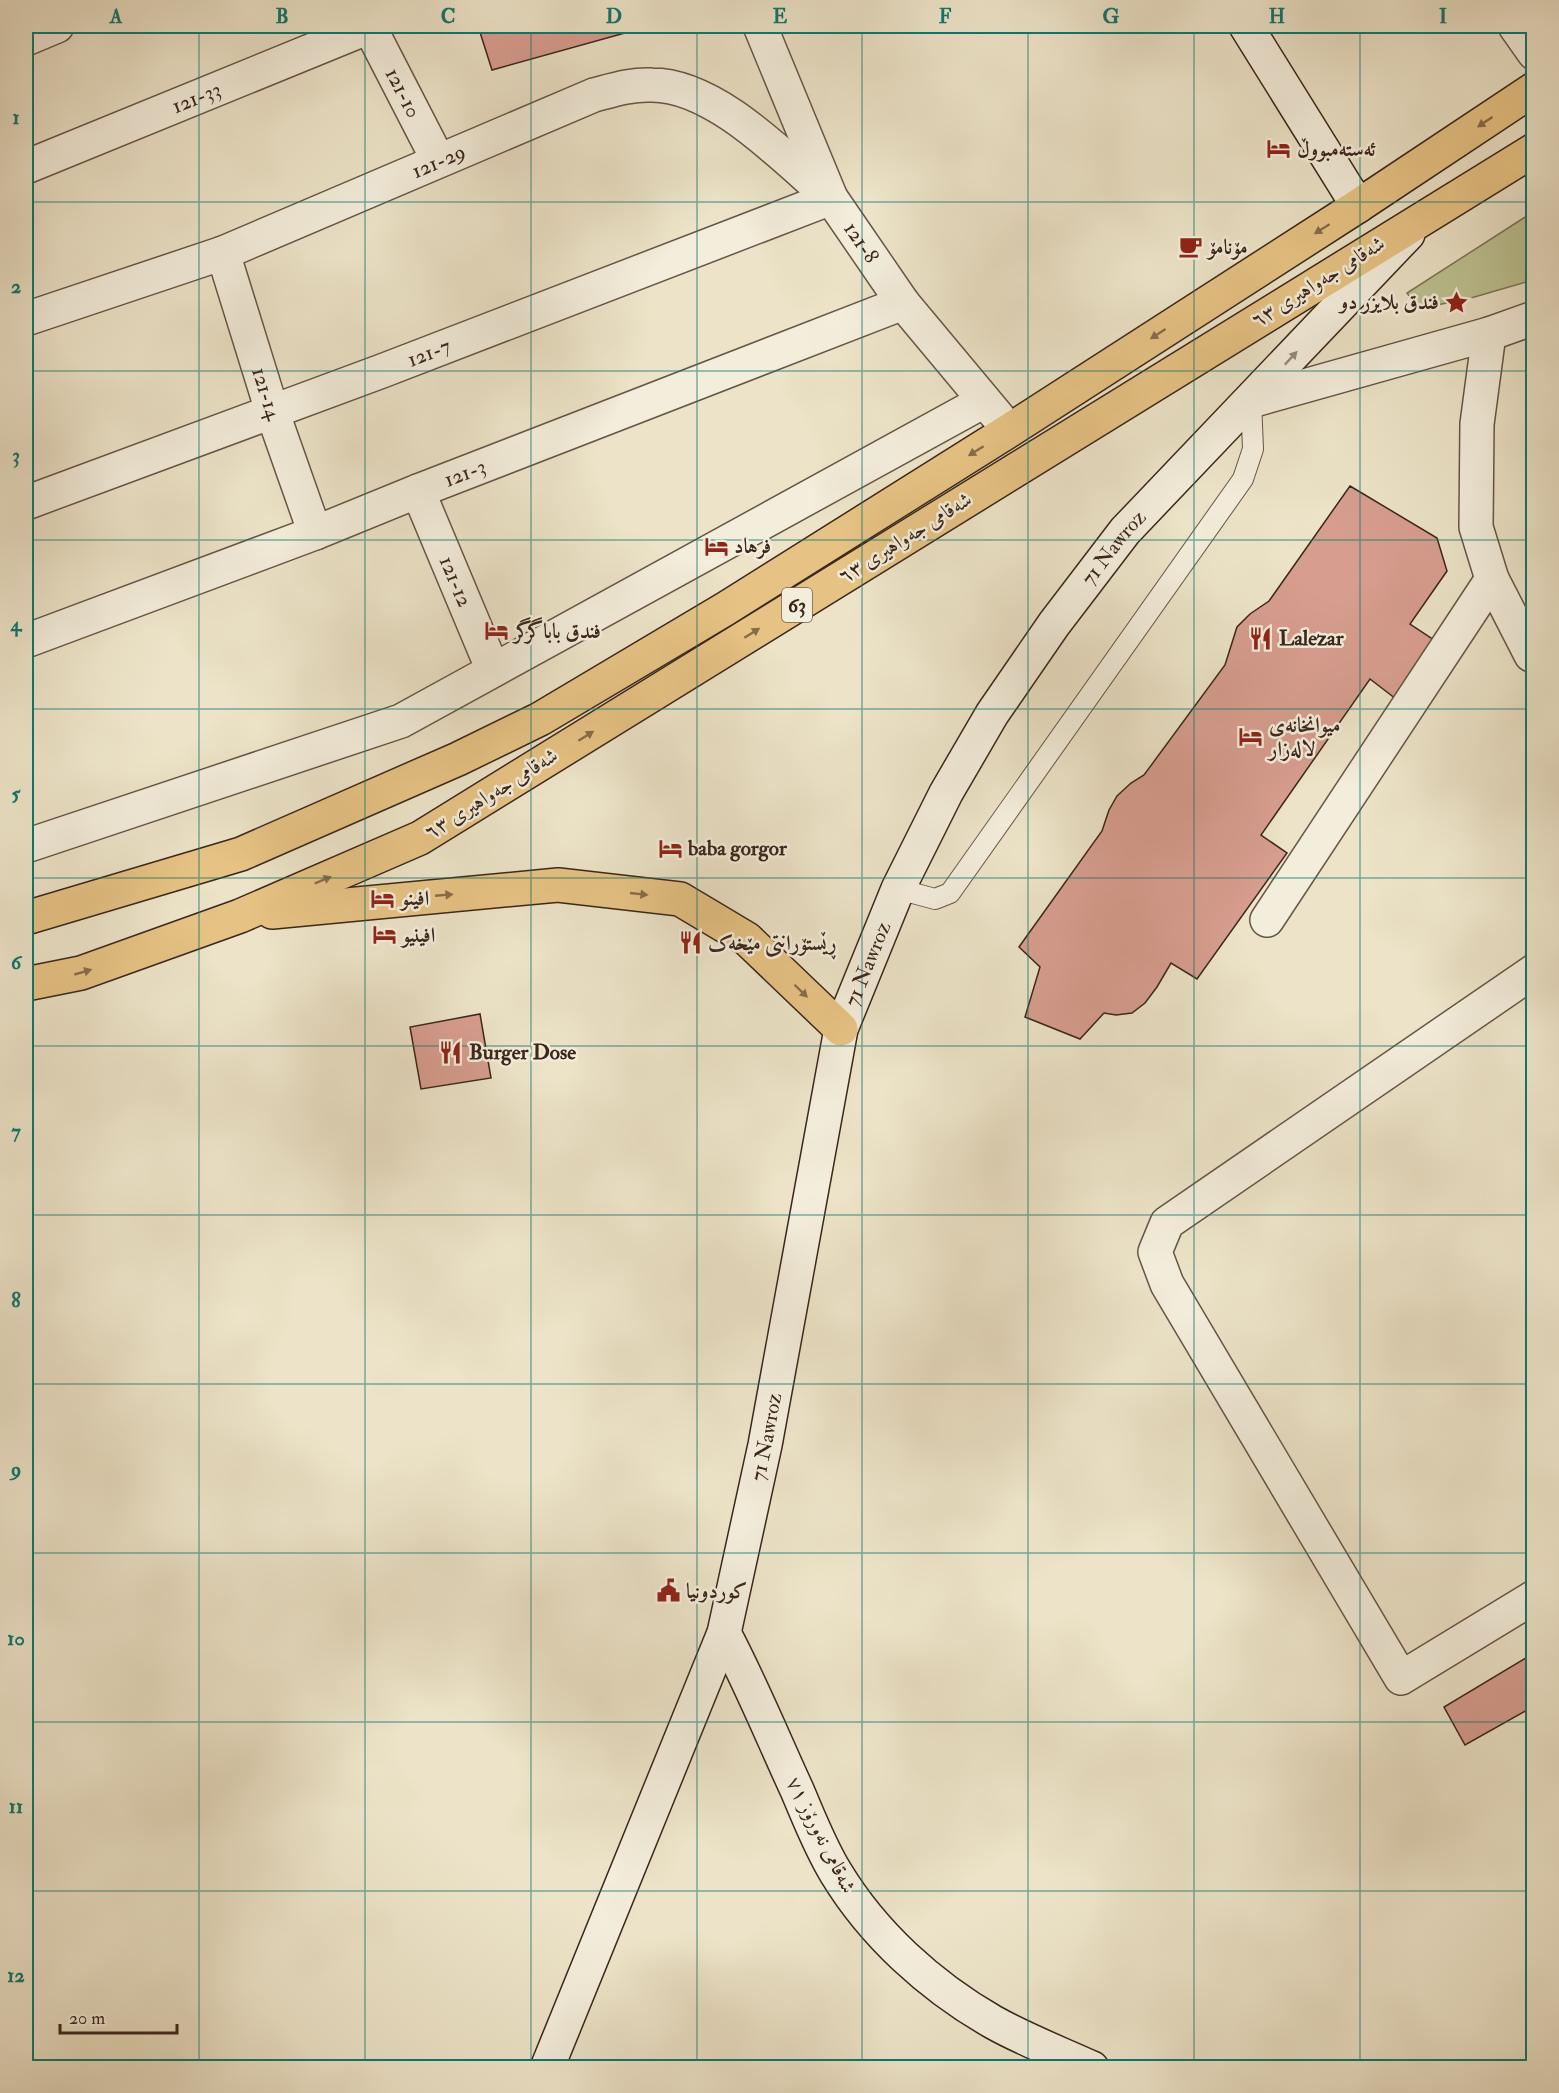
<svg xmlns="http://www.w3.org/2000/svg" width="1559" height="2093" viewBox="0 0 1559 2093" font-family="'IM FELL Double Pica',Amiri,serif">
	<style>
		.green { fill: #bdc292; stroke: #7c7456; stroke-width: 1.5 }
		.building { fill: #d79d8f; stroke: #3a261b; stroke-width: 1.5 }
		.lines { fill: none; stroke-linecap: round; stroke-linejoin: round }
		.lane-casing { stroke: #665546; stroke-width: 22 }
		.street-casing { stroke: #665546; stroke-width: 36 }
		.secondary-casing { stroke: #3a261b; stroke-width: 36 }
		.primary-casing { stroke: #3a261b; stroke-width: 36 }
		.lane { stroke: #f3eddb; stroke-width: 20 }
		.street { stroke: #f3eddb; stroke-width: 33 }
		.secondary { stroke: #f3eddb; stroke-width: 33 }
		.primary { stroke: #e6c284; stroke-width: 33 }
		.oneway { fill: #876c4a }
		.oneway2 { fill: #968a7b }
		.grid { fill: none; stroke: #0f766e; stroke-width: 1.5; stroke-opacity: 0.55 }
		.labels { text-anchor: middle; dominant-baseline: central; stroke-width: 5; stroke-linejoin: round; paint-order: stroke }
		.shield { fill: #f3eddb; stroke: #726255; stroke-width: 1.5 }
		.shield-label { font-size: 20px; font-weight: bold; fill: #3a261b }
		.street-label { font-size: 21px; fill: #3a261b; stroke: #f3eddb }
		.poi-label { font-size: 21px; font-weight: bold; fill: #3a261b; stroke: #f3eddb; text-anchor: start }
		.neatline { fill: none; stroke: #0f766e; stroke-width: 2 }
		.grid-label { font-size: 20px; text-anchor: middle; font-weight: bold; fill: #0f766e }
	</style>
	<rect width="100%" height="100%" fill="#ece3c8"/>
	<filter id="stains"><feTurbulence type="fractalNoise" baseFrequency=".00333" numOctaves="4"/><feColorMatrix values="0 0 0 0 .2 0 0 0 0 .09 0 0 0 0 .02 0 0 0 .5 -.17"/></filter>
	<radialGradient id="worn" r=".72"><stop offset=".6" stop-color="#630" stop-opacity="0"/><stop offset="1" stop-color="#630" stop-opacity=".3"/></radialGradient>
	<!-- green -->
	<path class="green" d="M1533,212V280L1471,298L1418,309L1407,293Z"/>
	<!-- building -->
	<g class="building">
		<path d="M478,26H650L492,70Z"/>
		<path d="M1350,486L1437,538L1447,571L1410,624L1437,642L1396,699L1370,679L1261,835L1287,853L1197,979L1171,963L1157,987L1145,1003L1132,1013L1116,1015L1104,1013L1080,1039L1025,1017L1040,967L1019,947L1102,831L1109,810L1117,796L1131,783L1144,775L1225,665L1237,627L1250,614L1269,601Z"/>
		<path d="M480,1014L491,1078L421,1089L410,1027Z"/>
		<path d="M1534,1653V1706L1465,1745L1444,1707Z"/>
	</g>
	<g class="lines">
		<defs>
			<path id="lane" d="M898,889L935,899L950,893L1243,479L1253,449L1251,401"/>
			<g id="street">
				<path id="s1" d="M369,26L438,160"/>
				<path id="s2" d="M760,26L831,198L903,303L999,418"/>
				<path d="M1515,26L1534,53"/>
				<path d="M26,39L57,26"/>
				<path id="s3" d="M26,167L369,27"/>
				<path id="s4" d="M223,253L272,411L315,533"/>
				<path id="s5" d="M26,319L223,253L594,95C613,90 631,84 652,85C716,85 785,159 831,198L382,371L26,503"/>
				<path d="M1489,334L1477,424L1476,527L1492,579L1531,655"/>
				<path d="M1251,401L1489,334L1534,318"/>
				<path id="s6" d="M418,491L493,670"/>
				<path id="s7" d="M26,641L315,533L418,491L903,303"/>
				<path d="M26,846L401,721L984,401"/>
				<path d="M1267,920L1492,579"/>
				<path d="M1534,971L1167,1223L1155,1252L1167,1284L1401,1678L1534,1597"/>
			</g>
			<g id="secondary">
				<path d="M1246,26L1358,206"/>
				<path d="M724,1633C751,1684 773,1738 797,1790C809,1818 820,1847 836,1873C873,1934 930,1986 993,2022C1025,2040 1059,2053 1092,2068"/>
				<path id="s8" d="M547,2068L724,1633L765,1445L841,1029L898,889L946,793L992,714L1054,624L1125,531L1408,234"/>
			</g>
			<g id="primary">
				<path d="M272,912L558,885L680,899L747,939L841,1029"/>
				<path d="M26,918L241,854L458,759L540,719L725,609L1010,430L1358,206L1534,89"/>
				<path d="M26,984L81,973L240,916L420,838L1534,150"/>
			</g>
		</defs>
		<!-- lane casing -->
		<use href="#lane" class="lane-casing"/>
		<!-- street casing -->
		<use href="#street" class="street-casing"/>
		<!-- secondary casing -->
		<use href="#secondary" class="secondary-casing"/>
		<!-- primary casing -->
		<use href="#primary" class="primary-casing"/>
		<!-- lane -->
		<use href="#lane" class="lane"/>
		<!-- street -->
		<use href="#street" class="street"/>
		<!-- secondary -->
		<use href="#secondary" class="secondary"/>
		<!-- primary -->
		<use href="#primary" class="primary"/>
	</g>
	<!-- one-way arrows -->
	<defs><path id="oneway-solid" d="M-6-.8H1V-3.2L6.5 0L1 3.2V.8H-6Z" transform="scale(1.5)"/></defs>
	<g class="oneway">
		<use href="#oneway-solid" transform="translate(1485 122) rotate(146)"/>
		<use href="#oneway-solid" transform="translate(1322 229) rotate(148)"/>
		<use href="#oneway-solid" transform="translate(1158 334) rotate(147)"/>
		<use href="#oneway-solid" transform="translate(976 451) rotate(148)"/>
		<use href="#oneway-solid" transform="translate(752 633) rotate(-32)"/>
		<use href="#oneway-solid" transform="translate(586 736) rotate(-32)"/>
		<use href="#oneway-solid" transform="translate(323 880) rotate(-23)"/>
		<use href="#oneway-solid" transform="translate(639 894) rotate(6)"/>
		<use href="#oneway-solid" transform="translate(444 895) rotate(-5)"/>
		<use href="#oneway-solid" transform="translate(83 972) rotate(-16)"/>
		<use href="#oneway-solid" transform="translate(801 991) rotate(44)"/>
	</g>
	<use class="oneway2" href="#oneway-solid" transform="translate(1291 358) rotate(-47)"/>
	<!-- grid -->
	<path class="grid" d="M199,26V2068M365,26V2068M531,26V2068M697,26V2068M862,26V2068M1028,26V2068M1194,26V2068M1360,26V2068M26,202H1534M26,371H1534M26,540H1534M26,709H1534M26,878H1534M26,1046H1534M26,1215H1534M26,1384H1534M26,1553H1534M26,1722H1534M26,1891H1534"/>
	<!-- icons -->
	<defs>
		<symbol id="hotel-bare" viewBox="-9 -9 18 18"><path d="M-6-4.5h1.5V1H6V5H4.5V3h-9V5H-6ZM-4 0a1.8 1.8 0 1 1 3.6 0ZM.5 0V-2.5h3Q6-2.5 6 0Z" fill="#8f2418" stroke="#f3eddb" stroke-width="2.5" paint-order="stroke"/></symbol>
		<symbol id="cafe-bare" viewBox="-9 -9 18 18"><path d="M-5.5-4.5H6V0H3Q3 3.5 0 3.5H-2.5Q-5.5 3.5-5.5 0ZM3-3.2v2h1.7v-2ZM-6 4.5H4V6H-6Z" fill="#8f2418" stroke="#f3eddb" stroke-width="2.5" paint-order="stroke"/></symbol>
		<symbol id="sight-bare" viewBox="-9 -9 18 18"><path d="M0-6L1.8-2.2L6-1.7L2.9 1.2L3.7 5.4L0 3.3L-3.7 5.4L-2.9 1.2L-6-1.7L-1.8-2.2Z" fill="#8f2418" stroke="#f3eddb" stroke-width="2.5" paint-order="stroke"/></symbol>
		<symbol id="restaurant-bare" viewBox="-9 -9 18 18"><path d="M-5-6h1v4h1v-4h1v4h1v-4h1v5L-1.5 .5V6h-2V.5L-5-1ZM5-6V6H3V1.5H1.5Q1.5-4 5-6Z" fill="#8f2418" stroke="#f3eddb" stroke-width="2.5" paint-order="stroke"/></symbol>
		<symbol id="civic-bare" viewBox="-9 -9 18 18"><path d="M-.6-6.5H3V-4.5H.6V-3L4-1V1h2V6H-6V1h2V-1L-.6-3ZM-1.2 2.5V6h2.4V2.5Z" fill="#8f2418" stroke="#f3eddb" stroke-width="2.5" paint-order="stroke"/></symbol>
	</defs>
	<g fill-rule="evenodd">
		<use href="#hotel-bare" x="1262" y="132" width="33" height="33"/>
		<use href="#cafe-bare" x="1174" y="230" width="33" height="33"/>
		<use href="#sight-bare" x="1440" y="286" width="33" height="33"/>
		<use href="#hotel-bare" x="700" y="530" width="33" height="33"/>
		<use href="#hotel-bare" x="480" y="614" width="33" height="33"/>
		<use href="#restaurant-bare" x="1244" y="622" width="33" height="33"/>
		<use href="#hotel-bare" x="1234" y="720" width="33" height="33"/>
		<use href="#hotel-bare" x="654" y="832" width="33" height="33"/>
		<use href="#hotel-bare" x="366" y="882" width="33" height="33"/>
		<use href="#hotel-bare" x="368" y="918" width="33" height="33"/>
		<use href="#restaurant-bare" x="674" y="926" width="33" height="33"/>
		<use href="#restaurant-bare" x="434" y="1036" width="33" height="33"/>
		<use href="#civic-bare" x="652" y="1574" width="33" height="33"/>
	</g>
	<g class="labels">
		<!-- shield labels -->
		<rect class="shield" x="782" y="588" width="30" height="34" rx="4.5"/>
		<g class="shield-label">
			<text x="797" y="605">63</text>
		</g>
		<!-- street labels -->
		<g class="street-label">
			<text stroke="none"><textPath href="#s1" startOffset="75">121-10</textPath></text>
			<text stroke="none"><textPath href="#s3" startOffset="184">121-33</textPath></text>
			<text stroke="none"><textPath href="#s5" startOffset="442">121-29</textPath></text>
			<text stroke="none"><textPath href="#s2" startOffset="240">121-8</textPath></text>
			<text transform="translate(1318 282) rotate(-32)">شەقامی جەواهیری ٦٣</text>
			<text transform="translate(429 353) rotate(-21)">121-7</text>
			<text stroke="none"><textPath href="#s4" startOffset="147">121-14</textPath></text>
			<text stroke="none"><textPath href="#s7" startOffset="470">121-3</textPath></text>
			<text transform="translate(905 538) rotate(-32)">شەقامی جەواهیری ٦٣</text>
			<text stroke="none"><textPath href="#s8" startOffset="1641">71 Nawroz</textPath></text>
			<text stroke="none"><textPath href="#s6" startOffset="98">121-12</textPath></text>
			<text transform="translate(491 794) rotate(-32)">شەقامی جەواهیری ٦٣</text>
			<text stroke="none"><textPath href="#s8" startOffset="1155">71 Nawroz</textPath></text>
			<text stroke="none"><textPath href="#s8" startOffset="670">71 Nawroz</textPath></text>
			<text transform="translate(821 1835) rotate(63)">شەقامی نەورۆز ٧١</text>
		</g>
		<!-- poi labels -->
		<g class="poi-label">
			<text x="1297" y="149">ئەستەمبووڵ</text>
			<text x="1208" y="247">مۆنامۆ</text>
			<text x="1439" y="302" text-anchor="end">فندق بلايزر دو</text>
			<text x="734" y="546">فرهاد</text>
			<text x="514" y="631">فندق باباگرگر</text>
			<text x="1279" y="638">Lalezar</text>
			<text x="1269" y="725">میوانخانەی<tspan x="1269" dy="24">لالەزار</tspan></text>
			<text x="688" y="848">baba gorgor</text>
			<text x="401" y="898">افينو</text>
			<text x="402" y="935">افينيو</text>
			<text x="708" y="943">ڕێستۆرانتی مێخەک</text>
			<text x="469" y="1052">Burger Dose</text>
			<text x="686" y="1591">كوردونيا</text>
		</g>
	</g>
	<!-- margin -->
	<rect width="1559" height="2093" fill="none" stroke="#ece3c8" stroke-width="66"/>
	<!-- scale -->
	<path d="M60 2024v9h117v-9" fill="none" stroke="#3a261b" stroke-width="3"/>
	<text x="69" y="2024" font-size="18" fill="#3a261b" stroke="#f3eddb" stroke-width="4.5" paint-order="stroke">20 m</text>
	<rect x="33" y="33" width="1493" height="2027" class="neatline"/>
	<g class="grid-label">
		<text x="116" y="23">A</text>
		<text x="282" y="23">B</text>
		<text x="448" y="23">C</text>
		<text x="614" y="23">D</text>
		<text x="780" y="23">E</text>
		<text x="945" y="23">F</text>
		<text x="1111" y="23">G</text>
		<text x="1277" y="23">H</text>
		<text x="1443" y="23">I</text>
		<text x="16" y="124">1</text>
		<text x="16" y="293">2</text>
		<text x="16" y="462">3</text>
		<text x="16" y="631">4</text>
		<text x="16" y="800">5</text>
		<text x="16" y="969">6</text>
		<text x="16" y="1138">7</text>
		<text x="16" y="1307">8</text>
		<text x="16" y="1476">9</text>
		<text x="16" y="1645">10</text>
		<text x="16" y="1813">11</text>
		<text x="16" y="1982">12</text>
	</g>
	<rect width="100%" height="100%" filter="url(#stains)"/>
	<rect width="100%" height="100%" fill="url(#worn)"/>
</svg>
